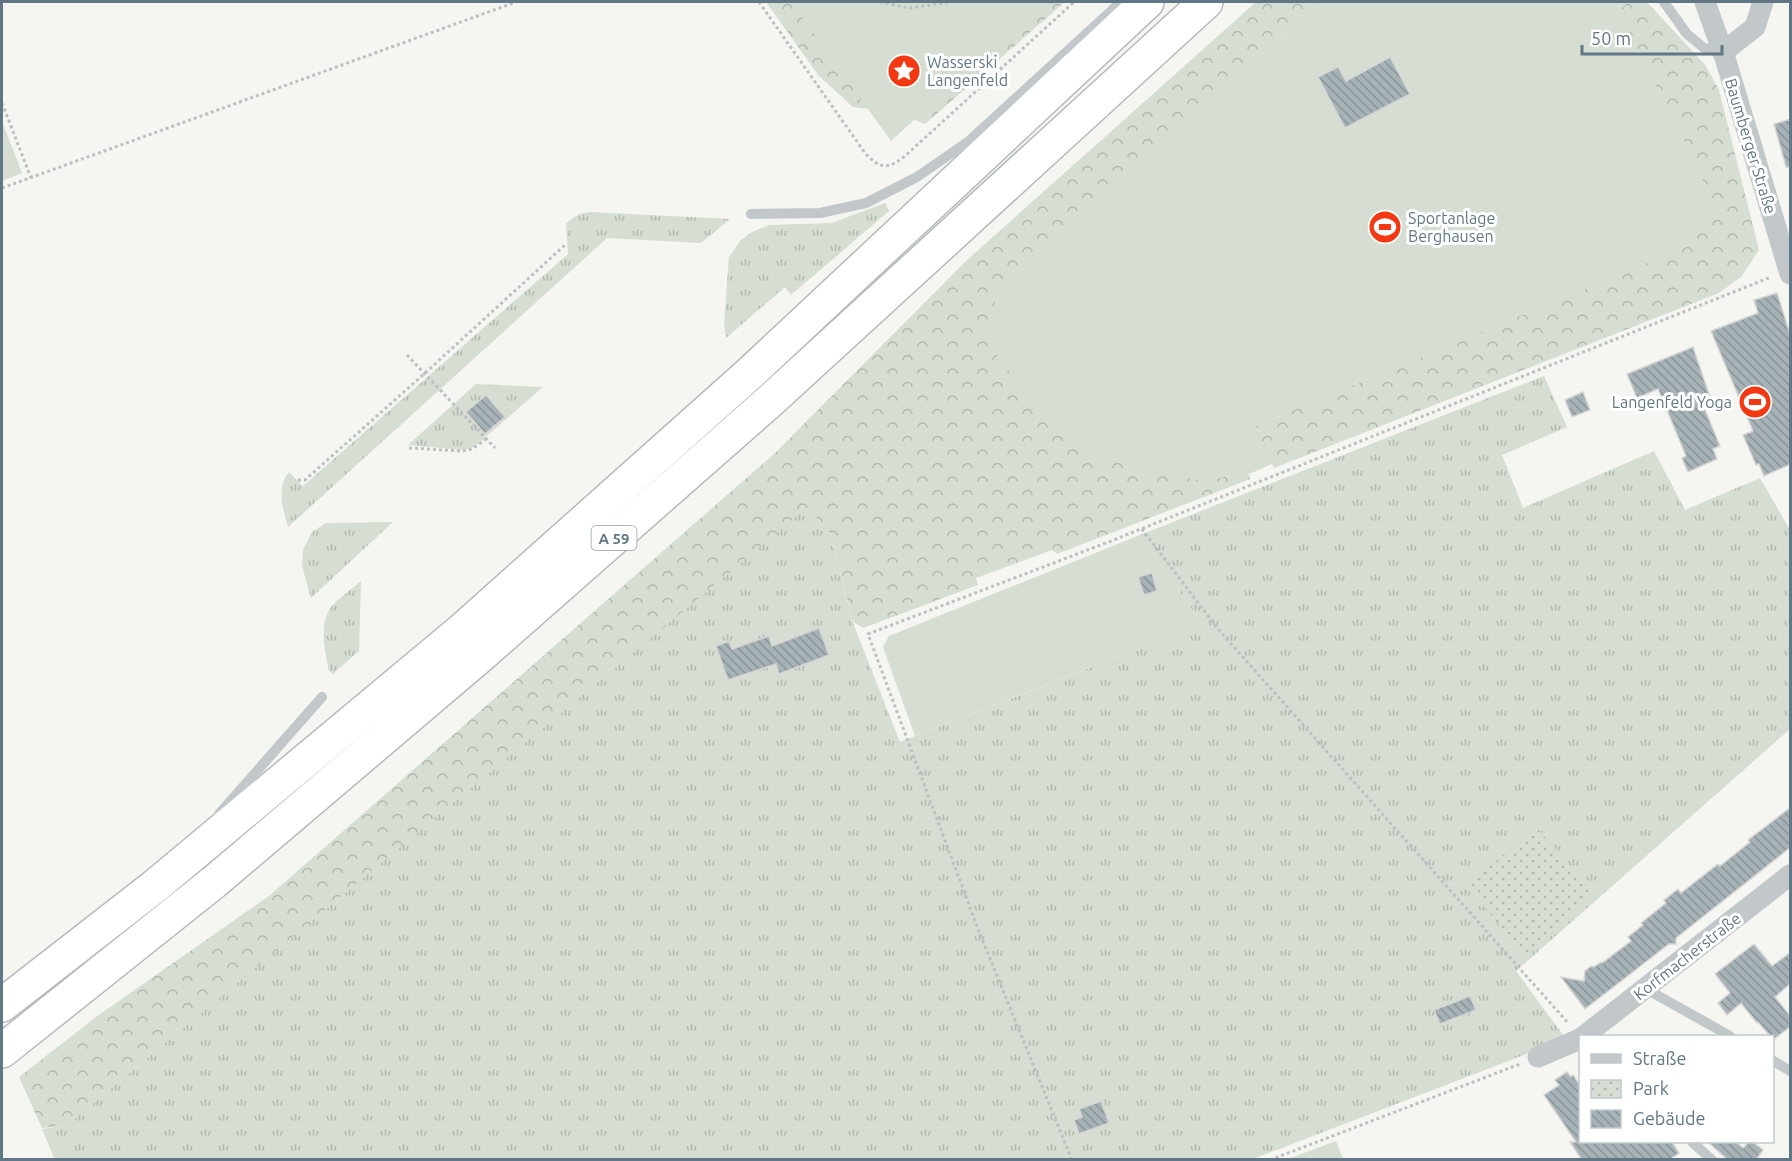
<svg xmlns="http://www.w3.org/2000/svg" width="1792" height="1161" viewBox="0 0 1792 1161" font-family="Ubuntu,sans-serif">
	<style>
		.grass { fill: url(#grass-tufts) }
		.forest { fill: url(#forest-crowns) }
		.park { fill: url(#park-dots) }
		.garden { fill: #d6ddd2 }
		.building { fill: url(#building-back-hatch); stroke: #d6d6d4; stroke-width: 1.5 }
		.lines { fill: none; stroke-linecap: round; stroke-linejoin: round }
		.motorway-casing { stroke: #b6babd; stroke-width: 36 }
		.path { stroke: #bdc0c2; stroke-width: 3; stroke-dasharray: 3 3; stroke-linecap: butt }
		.service { stroke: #c2c7ca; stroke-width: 10 }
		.minor { stroke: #c2c7ca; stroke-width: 21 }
		.motorway { stroke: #fff; stroke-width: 33 }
		.labels { text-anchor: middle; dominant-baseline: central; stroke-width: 6; stroke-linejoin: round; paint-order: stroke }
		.shield { fill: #fff; stroke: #90a0aa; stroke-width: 1.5 }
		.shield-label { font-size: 15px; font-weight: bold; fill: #617785 }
		.poi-label { font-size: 16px; fill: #617785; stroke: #fff; text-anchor: start }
		.street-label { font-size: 16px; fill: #617785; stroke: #fff }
	</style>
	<defs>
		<pattern id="grass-tufts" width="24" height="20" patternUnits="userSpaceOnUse" patternTransform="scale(1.5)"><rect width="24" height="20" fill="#d6ddd2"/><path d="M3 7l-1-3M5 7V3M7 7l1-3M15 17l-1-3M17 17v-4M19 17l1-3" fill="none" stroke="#b1b8b0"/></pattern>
		<pattern id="forest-crowns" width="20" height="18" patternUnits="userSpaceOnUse" patternTransform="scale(1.5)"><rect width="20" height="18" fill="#d6ddd2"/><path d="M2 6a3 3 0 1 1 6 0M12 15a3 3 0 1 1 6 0" fill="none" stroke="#b1b8b0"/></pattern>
		<pattern id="park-dots" width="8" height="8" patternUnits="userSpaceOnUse" patternTransform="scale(1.5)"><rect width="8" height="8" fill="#d6ddd2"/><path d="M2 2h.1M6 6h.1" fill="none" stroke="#b1b8b0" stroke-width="1.8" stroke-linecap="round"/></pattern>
		<pattern id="building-back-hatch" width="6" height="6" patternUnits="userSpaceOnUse" patternTransform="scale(1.5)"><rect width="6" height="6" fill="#a7b2b7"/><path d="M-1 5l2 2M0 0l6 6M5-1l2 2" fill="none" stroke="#8b969a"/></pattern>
	</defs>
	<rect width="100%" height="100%" fill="#f5f5f1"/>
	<!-- grass -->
	<g class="grass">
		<path d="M885,203L889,211L791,295L785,287L726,338L724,323L729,257L740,241L752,232L769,225L832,223Z"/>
		<path d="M590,212L730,219L701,243L607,238L288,527C283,509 276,488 289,472L303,486L568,254L566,223L579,214Z"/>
		<path d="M1544,376L1567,427L1502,455L1523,508L1654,451L1685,510L1760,478L1790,530V729L1516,971L1566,1039L1253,1159L55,1160L42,1129L67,1125L808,506L831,534L853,623L900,742L1202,624L1140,535Z"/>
		<path d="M476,384L543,387L474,447L463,450L408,445Z"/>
		<path d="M393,522L311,598L302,566L303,550L312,532L326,523Z"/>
		<path d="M361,581L359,651L333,674L329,671C325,650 318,624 332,606C340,597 352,589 361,581Z"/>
	</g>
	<!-- forest -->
	<g class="forest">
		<path d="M766,2H1065L925,124L895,112L853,107L819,76Z"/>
		<path d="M1256,2H1321L996,292L1199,480L1249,474L1250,479L1057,554L1052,550L976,578L978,585L863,628L853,622L831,534L808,507L67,1125L42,1128L19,1077L96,1017L269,896L775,453L966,261Z"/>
		<path d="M1628,2H1647L1706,66L1719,90L1759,250L1741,277L1719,293L1274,468L1253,427L1687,246L1717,209L1619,11Z"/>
	</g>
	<!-- park -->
	<path class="park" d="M1537,828L1594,894L1527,955L1465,886Z"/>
	<!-- garden -->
	<g class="garden">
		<path d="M791,2H1044L891,141Z"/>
		<path d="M1321,2H1628L1619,11L1717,209L1687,246L1254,427L1272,464L1249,474L1199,480L1141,470L1092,455L1042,411L998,358L991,334L996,291Z"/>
		<path d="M2,121L22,173L2,181Z"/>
		<path d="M1140,535L1202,624L915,736L883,647L889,636Z"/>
		<path d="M1336,1141L1343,1159H1288Z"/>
	</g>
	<!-- building -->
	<g class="building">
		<path d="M1390,57L1410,94L1345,128L1318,77L1338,67L1346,81Z"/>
		<path d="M1791,119V167H1786L1774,124Z"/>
		<path d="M1777,293L1791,337V464L1764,476L1759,464L1756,465L1743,435L1753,431L1711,331L1758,313L1754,300Z"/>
		<path d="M1693,347L1710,397L1701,400L1720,446L1713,449L1717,459L1688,472L1682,458L1686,456L1658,389L1637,398L1627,374Z"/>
		<path d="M1583,392L1590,410L1572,417L1565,400Z"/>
		<path d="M486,395L505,417L485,434L466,412Z"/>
		<path d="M1152,573L1157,591L1144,595L1138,577Z"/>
		<path d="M819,628L829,655L779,674L776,664L728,680L716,646L729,641L732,649L769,636L772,646Z"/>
		<path d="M1791,807V847L1676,938V944H1669L1585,1009L1561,977L1584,981L1585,971L1591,966L1594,967L1601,962L1602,963L1631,941L1628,937L1643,925L1641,923L1666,903L1664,900L1678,889L1681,893L1718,864L1720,866L1750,842L1748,840Z"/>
		<path d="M1754,944L1772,966L1791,952V983L1775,997L1791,1017V1026L1773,1040V1036H1770L1758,1022L1757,1023L1741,1003L1727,1015L1718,1003L1730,993L1715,974Z"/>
		<path d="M1470,996L1476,1010L1440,1024L1434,1010Z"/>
		<path d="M1567,1072L1571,1077L1573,1075L1581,1087V1142H1672L1679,1153L1669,1160H1582L1570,1142H1576L1544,1095L1559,1085L1555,1080Z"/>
		<path d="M1101,1101L1109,1123L1079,1134L1074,1120L1082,1117L1079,1109Z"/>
		<path d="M1708,1142H1736L1743,1148L1749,1142H1753L1763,1150L1756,1160H1728Z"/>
	</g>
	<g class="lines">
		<defs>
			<g id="motorway">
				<path d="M2,1005L155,886L462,630L749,374L1147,2"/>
				<path d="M2,1051L214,882L479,657L771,400L1206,2"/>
			</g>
		</defs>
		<!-- motorway casing -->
		<use href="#motorway" class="motorway-casing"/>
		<!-- path -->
		<g class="path">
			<path d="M759,2L865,153C880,169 887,170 905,156L1074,2"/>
			<path d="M880,2L909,8L951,2"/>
			<path d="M2,103L31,178"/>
			<path d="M2,188L516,2"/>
			<path d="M407,355L495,448"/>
			<path d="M409,448L461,451L472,449L486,439"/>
			<path d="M298,480H305L424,374L565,245"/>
			<path d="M1142,529L1218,629L1569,1024"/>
			<path d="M1072,1160L978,929L868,634L1111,541L1771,277"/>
			<path d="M1270,1160L1520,1064"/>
		</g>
		<!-- service -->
		<g class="service">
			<path d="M1664,2L1687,34L1704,48L1722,52"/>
			<path d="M751,214L820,213L866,203L917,177L969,141L1121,2"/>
			<path d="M219,814L322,697"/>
			<path d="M1646,989L1730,1036"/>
			<path d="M1772,1060L1790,1071"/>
			<path d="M1692,1142L1712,1160"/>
		</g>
		<!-- minor -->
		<g class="minor">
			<path d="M1705,2L1725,58L1790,274"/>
			<path d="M1723,52L1755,27L1763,2"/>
			<path d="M1584,1036L1790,875"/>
			<path d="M1538,1057L1580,1039"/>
		</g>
		<!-- motorway -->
		<use href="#motorway" class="motorway"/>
	</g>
	<!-- icons -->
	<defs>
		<symbol id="sight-disc" viewBox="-11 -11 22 22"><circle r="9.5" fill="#f33913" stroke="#fff"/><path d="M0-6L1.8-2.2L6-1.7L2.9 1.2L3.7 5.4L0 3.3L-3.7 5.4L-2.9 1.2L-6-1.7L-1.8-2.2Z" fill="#fff"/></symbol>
		<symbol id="stadium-disc" viewBox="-11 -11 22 22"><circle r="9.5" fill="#f33913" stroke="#fff"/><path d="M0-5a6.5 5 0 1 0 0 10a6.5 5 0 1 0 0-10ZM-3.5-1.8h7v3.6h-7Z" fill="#fff"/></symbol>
	</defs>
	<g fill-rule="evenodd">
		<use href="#sight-disc" x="885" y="52" width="38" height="38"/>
		<use href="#stadium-disc" x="1366" y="208" width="38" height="38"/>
		<use href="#stadium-disc" x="1736" y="383" width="38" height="38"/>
	</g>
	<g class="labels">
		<!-- shield labels -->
		<rect class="shield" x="591.5" y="526" width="45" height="24" rx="4.5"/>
		<g class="shield-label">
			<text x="614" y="538">A 59</text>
		</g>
		<!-- poi labels -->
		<g class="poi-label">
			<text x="927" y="62">Wasserski<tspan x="927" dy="18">Langenfeld</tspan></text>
			<text x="1408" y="218">Sportanlage<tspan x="1408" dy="18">Berghausen</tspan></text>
			<text x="1732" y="402" text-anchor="end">Langenfeld Yoga</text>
		</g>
		<!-- street labels -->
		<g class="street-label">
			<text transform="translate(1751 146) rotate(73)">Baumberger Straße</text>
			<text transform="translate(1687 956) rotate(-38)">Korfmacherstraße</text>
		</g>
	</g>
	<!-- border -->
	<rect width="1792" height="1161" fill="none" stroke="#617785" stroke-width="6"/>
	<!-- legend -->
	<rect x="1579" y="1035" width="195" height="108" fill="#ffffff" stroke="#c0c9ce" stroke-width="1.5"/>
	<rect x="1591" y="1054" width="30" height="9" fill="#c2c7ca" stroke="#c0c9ce" stroke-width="1.5"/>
	<text x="1633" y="1065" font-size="18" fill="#617785">Straße</text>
	<rect x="1591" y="1080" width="30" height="18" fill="url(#park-dots)" stroke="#c0c9ce" stroke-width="1.5"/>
	<text x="1633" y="1095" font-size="18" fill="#617785">Park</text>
	<rect x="1591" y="1110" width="30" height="18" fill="url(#building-back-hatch)" stroke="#c0c9ce" stroke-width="1.5"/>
	<text x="1633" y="1125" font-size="18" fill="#617785">Gebäude</text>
	<!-- scale -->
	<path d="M1582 45v9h140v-9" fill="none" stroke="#617785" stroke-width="3"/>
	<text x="1591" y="45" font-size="18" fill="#617785" stroke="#ffffff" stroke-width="4.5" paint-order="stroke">50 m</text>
</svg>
